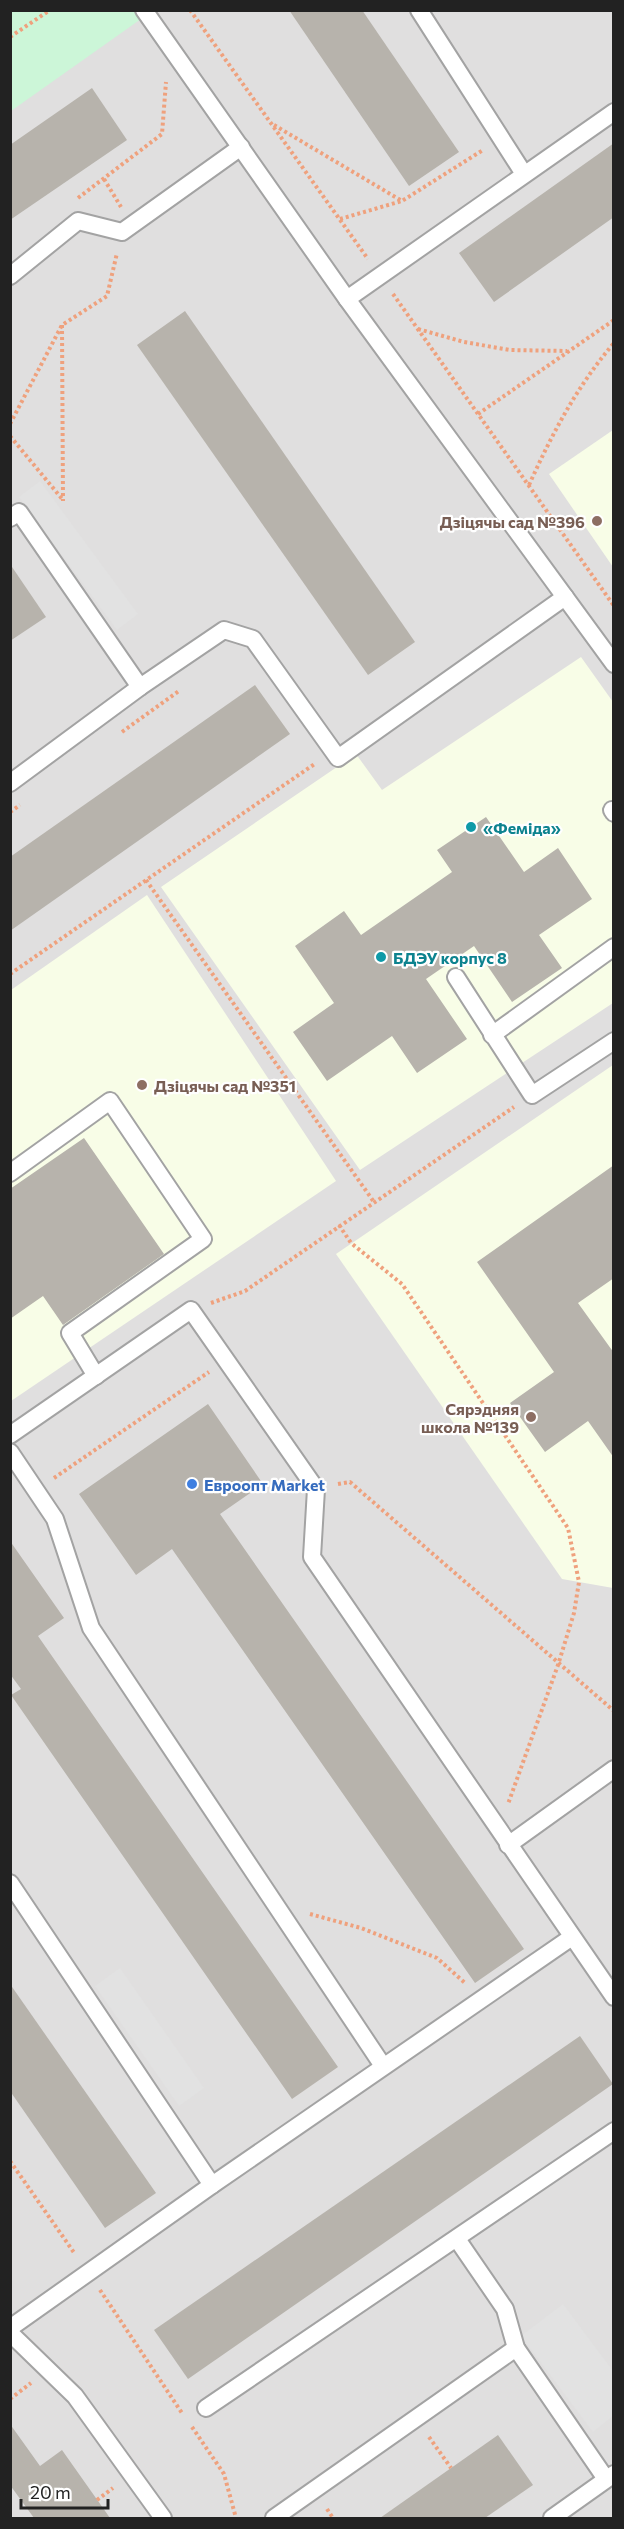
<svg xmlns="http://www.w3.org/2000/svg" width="624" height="2529" viewBox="0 0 624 2529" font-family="Commissioner,sans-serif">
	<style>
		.residential { fill: #e0dfdf }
		.education { fill: #f8fde7 }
		.park { fill: #ccf6d8 }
		.parking { fill: #e2e2e2 }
		.building { fill: #b7b3ac }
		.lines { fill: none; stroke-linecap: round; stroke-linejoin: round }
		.lane-casing { stroke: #a3a3a3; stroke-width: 20 }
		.path { stroke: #efa17d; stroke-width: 4; stroke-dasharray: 3 3; stroke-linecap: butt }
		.lane { stroke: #fff; stroke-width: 16 }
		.education-dot { fill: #8d6e63; stroke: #fff; stroke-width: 2 }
		.culture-dot { fill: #0f9aa8; stroke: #fff; stroke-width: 2 }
		.shop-dot { fill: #3f7fe0; stroke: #fff; stroke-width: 2 }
		.labels { text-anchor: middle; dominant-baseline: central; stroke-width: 4.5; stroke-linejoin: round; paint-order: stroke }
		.education-label { font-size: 16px; font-weight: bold; fill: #785e54; stroke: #fff; text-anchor: end }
		.culture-label { font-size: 16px; font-weight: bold; fill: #0d838f; stroke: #fff; text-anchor: start }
		.shop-label { font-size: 16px; font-weight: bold; fill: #366cbe; stroke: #fff; text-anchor: start }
	</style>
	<rect width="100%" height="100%" fill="#f1f0ea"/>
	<!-- residential -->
	<rect class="residential" x="11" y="11" width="602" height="2507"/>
	<!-- education -->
	<g class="education">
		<path d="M613,430V567L549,474Z"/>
		<path d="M581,657L613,702V1003L360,1170L161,887L356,754L382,790Z"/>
		<path d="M147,895L336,1181L11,1401V990Z"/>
		<path d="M613,1065V1588L562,1579L336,1254Z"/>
	</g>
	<!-- park -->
	<path class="park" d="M11,11H134L141,19L11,111Z"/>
	<!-- parking -->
	<g class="parking">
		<path d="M40,481L138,614L117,630L19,497Z"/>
		<path d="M120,1968L204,2088L179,2106L95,1986Z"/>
		<path d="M563,2304L613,2371V2416L593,2432L521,2336Z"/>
	</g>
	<!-- building -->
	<g class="building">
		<path d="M289,10H362L459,152L409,186Z"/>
		<path d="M92,88L127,140L10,220V145Z"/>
		<path d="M614,143V217L494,302L459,253Z"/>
		<path d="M185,311L415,642L368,675L137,345Z"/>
		<path d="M10,564L46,617L10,641Z"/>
		<path d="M255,685L290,734L10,931V857Z"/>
		<path d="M486,817L524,872L558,848L592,899L539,935L562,968L512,1002L474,946L426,979L467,1039L417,1073L392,1036L327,1081L293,1032L334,1003L295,946L344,911L361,935L452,872L437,850Z"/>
		<path d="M84,1138L164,1254L63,1325L43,1296L10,1319V1189Z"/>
		<path d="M614,1165V1278L578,1303L614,1353V1458L588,1421L545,1452L510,1403L554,1372L477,1262Z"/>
		<path d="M208,1404L263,1484L220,1514L524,1949L475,1983L172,1549L136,1575L79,1494Z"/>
		<path d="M10,1541L64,1618L38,1636L338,2067L292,2099L11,1695L21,1689L10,1674Z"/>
		<path d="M10,1984L156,2193L105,2228L10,2091Z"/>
		<path d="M580,2036L613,2084L188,2379L154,2330Z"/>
		<path d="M10,2424L40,2466L62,2450L110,2518H34L10,2485Z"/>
		<path d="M498,2435L533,2485L485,2518H380Z"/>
	</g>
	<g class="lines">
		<defs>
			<g id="lane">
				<path d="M144,10L347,299L614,664"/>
				<path d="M419,10L524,174"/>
				<path d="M10,276L78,221L122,232L241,147"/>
				<path d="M347,299L614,112"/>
				<path d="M10,518L19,512L140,687"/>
				<path d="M10,783L140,687L224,630L253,639L338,758L565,597"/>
				<path d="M612,810L614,813"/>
				<path d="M456,977L532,1095L614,1041"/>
				<path d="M492,1035L614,947"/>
				<path d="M10,1173L110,1101L203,1239L70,1333L96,1376"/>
				<path d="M10,1435L191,1310L316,1489L312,1557L614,1997"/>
				<path d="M10,1452L55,1519L91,1628L383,2066"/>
				<path d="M508,1845L614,1769"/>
				<path d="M10,1883L212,2185"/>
				<path d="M457,2239L505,2309L516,2348L606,2479"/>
				<path d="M10,2328L212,2185L572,1937"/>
				<path d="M10,2333L75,2396L163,2518"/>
				<path d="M206,2408L614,2131"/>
				<path d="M274,2518L516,2348"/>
				<path d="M552,2518L614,2474"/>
			</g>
		</defs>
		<!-- lane casing -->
		<use href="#lane" class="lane-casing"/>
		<!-- path -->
		<g class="path">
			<path d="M190,10L368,259"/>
			<path d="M10,37L50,10"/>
			<path d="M274,125L402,201L483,150"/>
			<path d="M104,179L121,207"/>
			<path d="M78,198L162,134L166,82"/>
			<path d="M340,219L402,201"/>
			<path d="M393,294L614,606"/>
			<path d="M62,325L63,501"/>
			<path d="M418,329L464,342L510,350L567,351"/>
			<path d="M478,414L614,320"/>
			<path d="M10,424L62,325L107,296L117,253"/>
			<path d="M10,436L63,500"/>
			<path d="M529,485C552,434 577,386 614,343"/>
			<path d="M122,732L179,691"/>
			<path d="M10,812L20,805"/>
			<path d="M146,880L374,1202"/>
			<path d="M10,974L316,763"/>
			<path d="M339,1225L351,1243L402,1284L568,1528L579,1582L574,1613L558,1665L508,1804"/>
			<path d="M211,1303L245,1291L514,1107"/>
			<path d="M54,1478L209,1372"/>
			<path d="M338,1484L350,1482L614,1711"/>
			<path d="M310,1914L361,1928L437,1958L465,1983"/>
			<path d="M10,2161L75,2254"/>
			<path d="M100,2290L182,2413"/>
			<path d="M10,2399L31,2383"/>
			<path d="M192,2427L224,2474L236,2518"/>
			<path d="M429,2437L451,2468"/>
			<path d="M97,2500L113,2488"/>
			<path d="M327,2509L333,2518"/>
		</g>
		<!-- lane -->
		<use href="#lane" class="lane"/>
	</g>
	<!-- markers -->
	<g class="education-dot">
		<circle cx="597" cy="521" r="6"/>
		<circle cx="142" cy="1085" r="6"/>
		<circle cx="531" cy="1417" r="6"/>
	</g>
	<g class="culture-dot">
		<circle cx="471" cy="827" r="6"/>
		<circle cx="381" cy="957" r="6"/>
	</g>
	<circle class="shop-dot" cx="192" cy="1484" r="6"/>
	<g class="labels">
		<!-- education labels -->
		<g class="education-label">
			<text x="585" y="521">Дзіцячы сад №396</text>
			<text x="154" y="1085" text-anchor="start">Дзіцячы сад №351</text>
			<text x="519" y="1408">Сярэдняя<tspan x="519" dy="18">школа №139</tspan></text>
		</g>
		<!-- culture labels -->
		<g class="culture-label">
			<text x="483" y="827">«Феміда»</text>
			<text x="393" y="957">БДЭУ корпус 8</text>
		</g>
		<!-- shop labels -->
		<g class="shop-label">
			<text x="204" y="1484">Евроопт Market</text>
		</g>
	</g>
	<!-- border -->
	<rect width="624" height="2529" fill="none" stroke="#222222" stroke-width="24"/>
	<!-- scale -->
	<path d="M21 2499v9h87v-9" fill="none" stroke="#222222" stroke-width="3"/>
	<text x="30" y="2499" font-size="18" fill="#222222" stroke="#ffffff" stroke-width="4.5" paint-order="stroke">20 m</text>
</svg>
